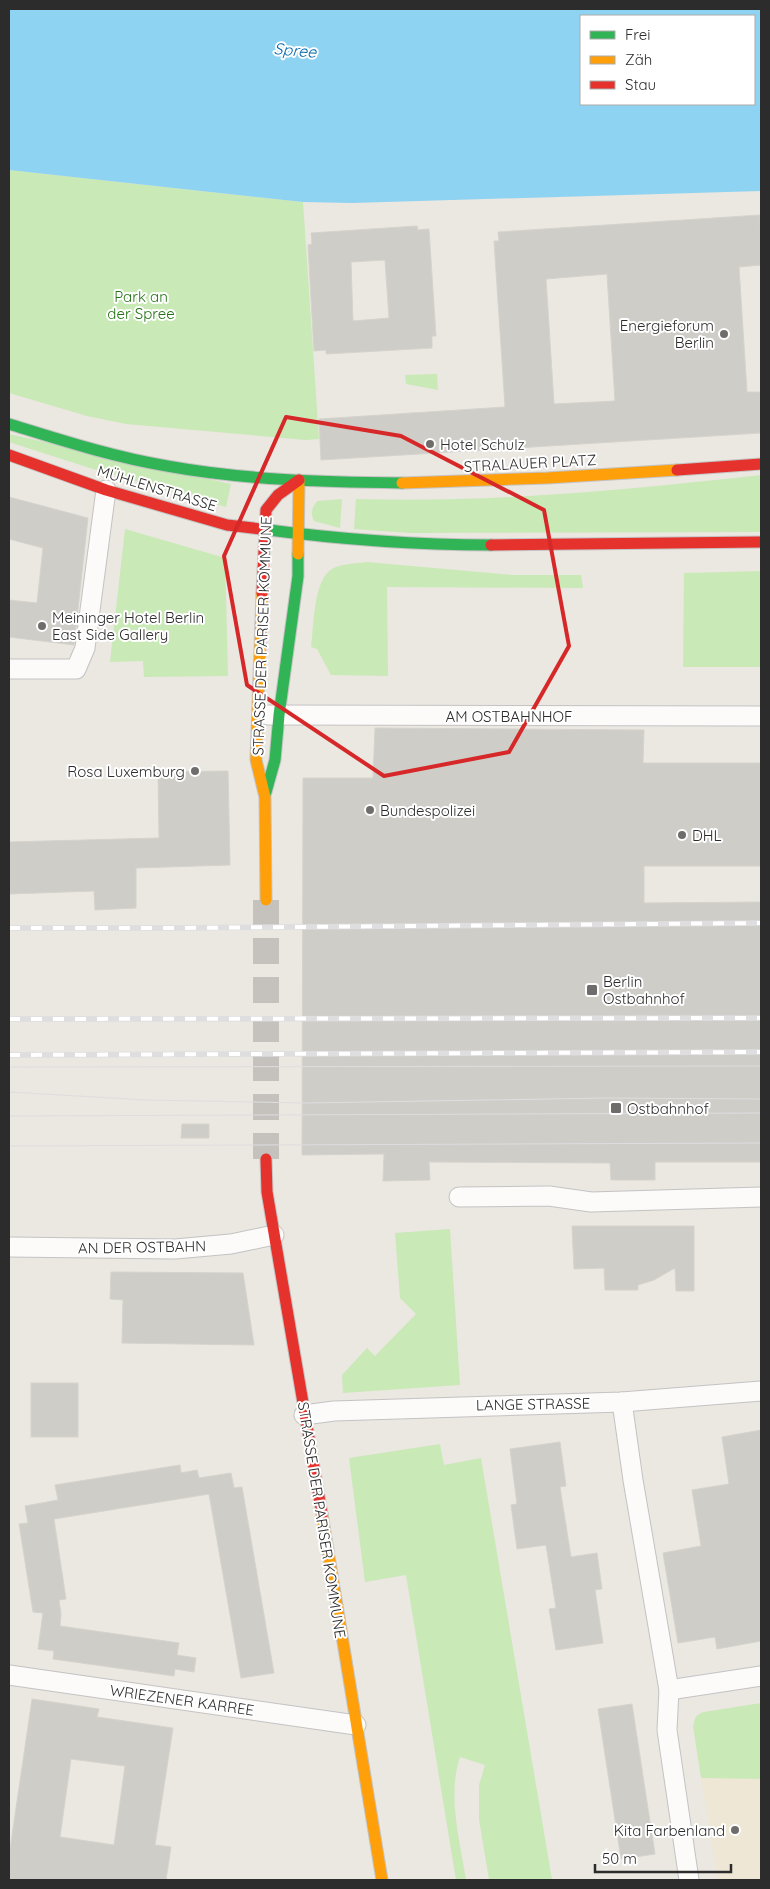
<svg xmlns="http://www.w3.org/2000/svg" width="770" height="1889" viewBox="0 0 770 1889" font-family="Quicksand,sans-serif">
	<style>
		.education { fill: #efe7d5 }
		.green { fill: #c9e9b7 }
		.water { fill: #8fd3f2; fill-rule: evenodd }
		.building { fill: #cfcdc8; stroke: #d6d3cd; fill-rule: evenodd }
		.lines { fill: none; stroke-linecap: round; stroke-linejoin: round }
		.secondary-tunnel { stroke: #c5c2bd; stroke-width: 26; stroke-dasharray: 26 13; stroke-linecap: butt }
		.street-casing { stroke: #c4c3c3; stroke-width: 21 }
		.fast-casing { stroke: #c4c3c3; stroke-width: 13 }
		.slow-casing { stroke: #c4c3c3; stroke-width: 13 }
		.jam-casing { stroke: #c4c3c3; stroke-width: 13 }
		.street { stroke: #fcfbfa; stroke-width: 19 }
		.fast { stroke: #30b455; stroke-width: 11 }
		.slow { stroke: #ff9f0a; stroke-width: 11 }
		.jam { stroke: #e5322d; stroke-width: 11 }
		.tram { stroke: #dedee0; stroke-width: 1 }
		.rail-casing { stroke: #dedee0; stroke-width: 5.5 }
		.rail { stroke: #fff; stroke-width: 4; stroke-dasharray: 11; stroke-linecap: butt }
		.marked { fill: none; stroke: #d62828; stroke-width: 4; stroke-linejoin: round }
		.poi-dot { fill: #6f6d6b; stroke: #fff; stroke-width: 2 }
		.labels { text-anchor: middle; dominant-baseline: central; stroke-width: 4; stroke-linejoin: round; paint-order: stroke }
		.park-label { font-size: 15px; fill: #227214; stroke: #fff }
		.poi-label { font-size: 15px; fill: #2c2c2c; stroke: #fff; text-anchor: start }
		.street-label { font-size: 15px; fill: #2c2c2c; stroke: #fff }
		.water-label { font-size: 16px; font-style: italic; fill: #0167ac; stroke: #fff }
	</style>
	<rect width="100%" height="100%" fill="#ebe7e1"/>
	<!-- education -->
	<path class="education" d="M701,1778L761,1779V1880H718Z"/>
	<!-- green -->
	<g class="green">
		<path d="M9,170L303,202L319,439L306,440L126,424L87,416L9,393Z"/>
		<path d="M437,374L438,390L406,384L405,375Z"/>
		<path d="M9,434L231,484L226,507L93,469L9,442Z"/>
		<path d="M761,475V532L410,533L354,529L356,499C491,503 627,490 761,475Z"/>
		<path d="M342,499L340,528L314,521C310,514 312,505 318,501Z"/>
		<path d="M125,529L225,558L228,676L144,677L143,661L110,662Z"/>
		<path d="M367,562L512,575H581L583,588L387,587L388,676L331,675L317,649L311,647C314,627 313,580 332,569C342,563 356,564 367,562Z"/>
		<path d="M761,571V667H683L684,573Z"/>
		<path d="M450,1229L460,1385L343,1393L342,1375L367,1348L375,1356L416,1314L400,1298L395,1233Z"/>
		<path d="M440,1444L444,1465L481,1458L552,1880H489L479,1819V1785L485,1765L460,1757C447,1796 460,1841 466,1880H456L406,1575L365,1582L349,1458Z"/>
		<path d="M761,1703V1779L701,1778L693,1726C695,1718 696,1714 704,1712Z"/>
	</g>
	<!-- water -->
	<path class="water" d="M9,9H761V191L352,203L303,202L9,170ZM581,16H754V104H581Z"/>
	<!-- building -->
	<g class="building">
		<path d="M760,215L761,265L739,267L747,392H761V433L321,460L319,419L505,407L494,241H499L498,232ZM607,274L615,401L554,404L546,279Z"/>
		<path d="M417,226L418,230L429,229L436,336H432V348L326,354V350L314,351L308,245L312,244L311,233ZM385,260L389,318L353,321L351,262Z"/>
		<path d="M9,497L88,518L74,645L9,637V600L37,603L43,548L9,539Z"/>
		<path d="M375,728L644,730L643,763H761V866H644V903L761,902V1162H655V1180H611L610,1163L429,1162L430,1180L383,1181L384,1154L302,1155L303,778H373Z"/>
		<path d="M228,771L230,865L136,868V908L95,910L94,891L9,894V842L159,838L158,772Z"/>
		<path d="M182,1124H209V1138H181Z"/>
		<path d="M572,1226H694V1291H676L675,1268L654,1280L638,1285V1290H605L604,1268L574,1269Z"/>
		<path d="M111,1272L243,1273L254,1345L122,1343L123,1300L110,1299Z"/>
		<rect x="31" y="1383" width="47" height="54"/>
		<path d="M761,1430V1641L717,1649L715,1637L678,1643L663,1553L701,1546L692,1490L729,1484L722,1437Z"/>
		<path d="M560,1442L566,1486L560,1487L571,1557L597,1553L602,1589L595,1590L603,1643L556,1650L549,1609L556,1608L546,1545L517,1549L511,1505L517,1504L510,1449Z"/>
		<path d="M180,1465L181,1473L197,1470L199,1478L231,1473L234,1488L242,1487L274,1673L241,1678L209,1494L54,1519L66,1599L59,1600L61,1614L60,1626L179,1643L177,1655L196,1658L194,1672L175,1669L174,1676L53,1659L54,1651L38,1649L43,1613L33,1612L19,1524L28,1523L25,1506L58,1500L55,1485Z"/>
		<path d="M32,1699L99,1709L97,1717L173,1728L155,1845L171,1847L166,1880H9V1856ZM71,1759L125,1766L114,1845L60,1837Z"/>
		<path d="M632,1704L655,1854L621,1859L598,1709Z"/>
	</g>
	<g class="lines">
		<!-- secondary-tunnel -->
		<path class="secondary-tunnel" d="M266,1159V900"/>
		<defs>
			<g id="street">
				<path d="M9,669H76L85,648L106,490"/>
				<path d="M268,715L761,716"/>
				<path d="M459,1197L549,1196L591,1202L761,1197"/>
				<path d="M9,1247L175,1249L231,1244L274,1235"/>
				<path d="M622,1402L633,1480L669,1690L667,1730L689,1880"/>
				<path d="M304,1415L334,1411L622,1402L761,1391"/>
				<path d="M9,1675L356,1725"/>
				<path d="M669,1690L761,1676"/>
			</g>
			<g id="fast">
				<path d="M9,424C61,440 113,457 167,466C244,480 324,482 402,483"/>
				<path d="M261,529C337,539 414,545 491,545"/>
				<path d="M266,792L275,760L279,715L298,576V554"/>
			</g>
			<g id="slow">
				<path d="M402,483L547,478L677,470"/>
				<path d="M298,554L299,480"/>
				<path d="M262,593L256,760L265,797L266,900"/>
				<path d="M322,1514L382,1880"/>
			</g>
			<g id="jam">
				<path d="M9,455L106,490L227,525L261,529"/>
				<path d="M677,470L761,464"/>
				<path d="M491,545L761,542"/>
				<path d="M262,593L266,510L278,495L299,480"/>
				<path d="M266,1159L267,1192L322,1514"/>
			</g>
		</defs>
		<!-- street casing -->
		<use href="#street" class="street-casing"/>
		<!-- fast casing -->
		<use href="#fast" class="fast-casing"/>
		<!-- slow casing -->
		<use href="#slow" class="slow-casing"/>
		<!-- jam casing -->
		<use href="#jam" class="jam-casing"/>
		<!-- street -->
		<use href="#street" class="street"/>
		<!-- fast -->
		<use href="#fast" class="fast"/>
		<!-- slow -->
		<use href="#slow" class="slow"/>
		<!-- jam -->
		<use href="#jam" class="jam"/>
		<!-- tram -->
		<g class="tram">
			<path d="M9,1067L761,1066"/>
			<path d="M9,1092L146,1100L306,1103L607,1098L761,1099"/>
			<path d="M9,1116L761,1113"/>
			<path d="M9,1146L761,1143"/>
		</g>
		<defs>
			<g id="rail">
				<path d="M9,928H174L761,923"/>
				<path d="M9,1019L761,1018"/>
				<path d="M9,1055L761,1052"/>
			</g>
		</defs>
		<!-- rail casing -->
		<use href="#rail" class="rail-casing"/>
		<!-- rail -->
		<use href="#rail" class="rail"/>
	</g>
	<!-- marked area -->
	<path class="marked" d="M286,417L401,436L544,510L569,646L509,752L384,776L247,685L224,556Z"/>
	<!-- markers -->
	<g class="poi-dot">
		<circle cx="724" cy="334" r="5"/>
		<circle cx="430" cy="444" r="5"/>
		<circle cx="42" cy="626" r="5"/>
		<circle cx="195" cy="771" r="5"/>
		<circle cx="370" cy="810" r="5"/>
		<circle cx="682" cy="835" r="5"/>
		<rect x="586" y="984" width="12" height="12" rx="2.5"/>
		<rect x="610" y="1102" width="12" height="12" rx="2.5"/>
		<circle cx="735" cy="1830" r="5"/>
	</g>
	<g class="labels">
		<!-- park labels -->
		<g class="park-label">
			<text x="141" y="296">Park an<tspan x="141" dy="17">der Spree</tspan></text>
		</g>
		<!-- poi labels -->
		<g class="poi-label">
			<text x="714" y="325" text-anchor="end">Energieforum<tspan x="714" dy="17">Berlin</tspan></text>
			<text x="440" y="444">Hotel Schulz</text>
			<text x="52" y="617">Meininger Hotel Berlin<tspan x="52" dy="17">East Side Gallery</tspan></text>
			<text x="185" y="771" text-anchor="end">Rosa Luxemburg</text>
			<text x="380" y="810">Bundespolizei</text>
			<text x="692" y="835">DHL</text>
			<text x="603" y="981">Berlin<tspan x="603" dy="17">Ostbahnhof</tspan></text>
			<text x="627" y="1108">Ostbahnhof</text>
			<text x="725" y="1830" text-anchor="end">Kita Farbenland</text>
		</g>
		<!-- street labels -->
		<g class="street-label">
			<text transform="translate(530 463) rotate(-3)">STRALAUER PLATZ</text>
			<text transform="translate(157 488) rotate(17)">MÜHLENSTRASSE</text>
			<text transform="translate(262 636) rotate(-88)">STRASSE DER PARISER KOMMUNE</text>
			<text x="509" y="716">AM OSTBAHNHOF</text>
			<text transform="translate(142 1247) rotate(-1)">AN DER OSTBAHN</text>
			<text transform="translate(533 1404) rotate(-1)">LANGE STRASSE</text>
			<text transform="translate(322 1520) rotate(81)">STRASSE DER PARISER KOMMUNE</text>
			<text transform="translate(182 1700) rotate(8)">WRIEZENER KARREE</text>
		</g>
		<!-- water labels -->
		<g class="water-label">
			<text transform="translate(295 50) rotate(5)">Spree</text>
		</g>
	</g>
	<!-- border -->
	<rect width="770" height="1889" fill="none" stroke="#2c2c2c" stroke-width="20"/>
	<!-- legend -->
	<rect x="580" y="15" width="175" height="90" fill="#ffffff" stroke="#ababab"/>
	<rect x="590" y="31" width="25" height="8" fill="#30b455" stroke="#ababab"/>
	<text x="625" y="40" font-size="15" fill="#2c2c2c">Frei</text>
	<rect x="590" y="56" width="25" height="8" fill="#ff9f0a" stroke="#ababab"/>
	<text x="625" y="65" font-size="15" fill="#2c2c2c">Zäh</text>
	<rect x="590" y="81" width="25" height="8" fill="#e5322d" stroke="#ababab"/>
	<text x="625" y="90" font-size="15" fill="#2c2c2c">Stau</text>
	<!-- scale -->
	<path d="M595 1864v8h136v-8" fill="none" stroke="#2c2c2c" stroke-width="2.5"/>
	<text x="602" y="1864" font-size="15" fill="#2c2c2c" stroke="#ffffff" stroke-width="4" paint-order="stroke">50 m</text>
</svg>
